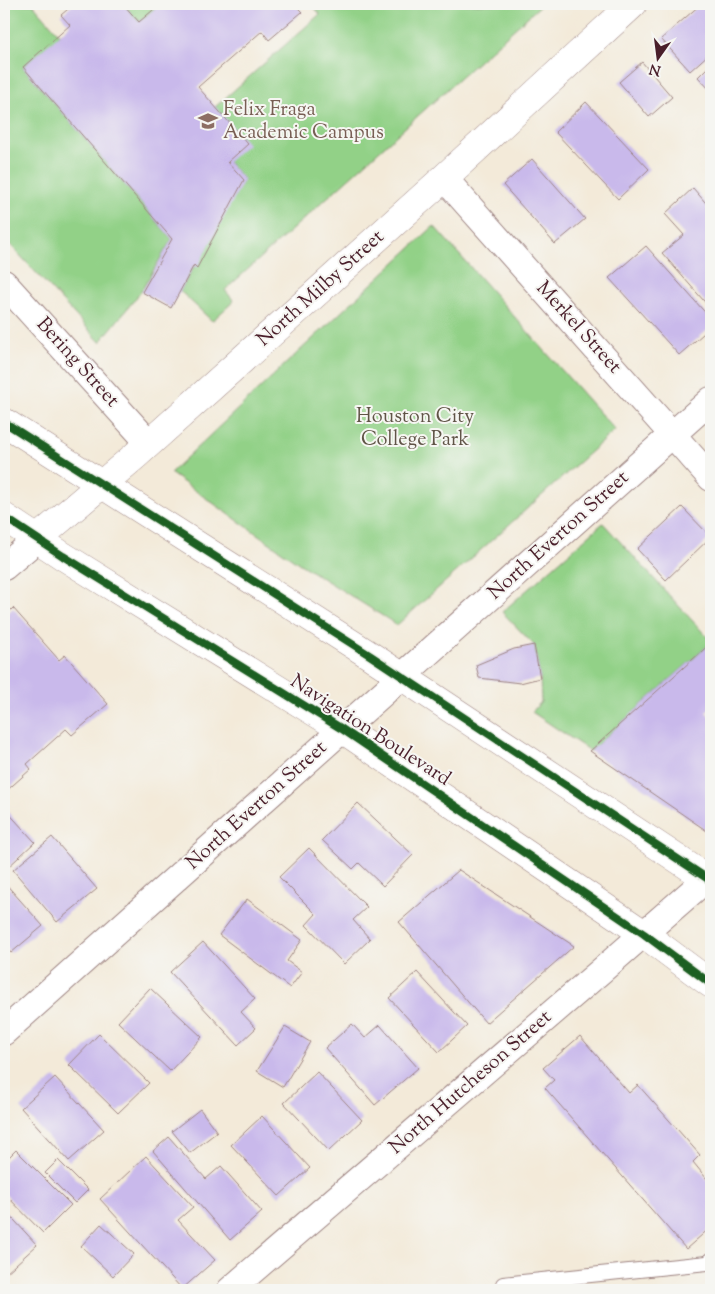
<svg xmlns="http://www.w3.org/2000/svg" width="715" height="1294" viewBox="0 0 715 1294" font-family="'Sorts Mill Goudy',serif">
	<style>
		.green { fill: #92d187; stroke: #6e7859 }
		.building { fill: #c9b9eb }
		.lines { fill: none; stroke-linecap: round; stroke-linejoin: round }
		.service-casing { stroke: #9e8482; stroke-width: 16 }
		.minor-casing { stroke: #9e8482; stroke-width: 28 }
		.tertiary-casing { stroke: #9e8482; stroke-width: 29 }
		.primary-casing { stroke: #9e8482; stroke-width: 29 }
		.service { stroke: #fff; stroke-width: 14 }
		.minor { stroke: #fff; stroke-width: 26 }
		.tertiary { stroke: #fff; stroke-width: 28 }
		.primary { stroke: #fff; stroke-width: 28 }
		.cycleway-casing { stroke: #f6f6f2; stroke-width: 11 }
		.cycleway { stroke: #1b5e20; stroke-width: 8 }
		.labels { text-anchor: middle; dominant-baseline: central; stroke-width: 4; stroke-linejoin: round; paint-order: stroke }
		.education-label { font-size: 20px; fill: #785e54; stroke: #f6f6f2; text-anchor: start }
		.street-label { font-size: 20px; fill: #4a1f2b; stroke: #f6f6f2 }
		.park-label { font-size: 20px; fill: #605447; stroke: #f6f6f2 }
	</style>
	<rect width="100%" height="100%" fill="#f6f6f2"/>
	<filter id="ink" filterUnits="userSpaceOnUse"><feTurbulence type="fractalNoise" baseFrequency=".02" numOctaves="2"/><feDisplacementMap in="SourceGraphic" scale="10" xChannelSelector="R" yChannelSelector="G"/><feConvolveMatrix kernelMatrix="1 2 1 2 8 2 1 2 1" color-interpolation-filters="sRGB"/></filter>
	<filter id="wash" filterUnits="userSpaceOnUse"><feTurbulence type="fractalNoise" baseFrequency=".0096" numOctaves="4" result="noise"/><feDisplacementMap in="SourceGraphic" scale="20" xChannelSelector="R" yChannelSelector="G"/><feGaussianBlur stdDeviation="1.12" result="paint"/><feColorMatrix in="noise" values="0 0 0 0 0 0 0 0 0 0 0 0 0 0 0 0 0 1.4 0 .05"/><feComposite in="paint" operator="in"/></filter>
	<g filter="url(#wash)">
		<rect width="100%" height="100%" fill="#f3ead9"/>
		<!-- green -->
		<g class="green">
			<path d="M4,4H33L60,35L23,67L172,239L140,293L100,342L4,238Z"/>
			<path d="M123,4H160L139,22Z"/>
			<path d="M311,4H542L225,290L234,301L212,321L180,291L244,180L228,162L215,107L320,14Z"/>
			<path d="M434,226L615,430L397,625L300,564L170,473L294,356Z"/>
			<path d="M603,523L711,641V643L590,751L532,712L541,702L540,678L534,645L502,612Z"/>
		</g>
		<g id="blocks">
			<!-- building -->
			<g class="building">
				<path d="M74,4H123L139,22L160,4H294L302,12L269,40L262,31L198,87L248,144L228,162L244,180L197,268L194,265L171,308L142,292L172,239L23,67L70,25L61,15Z"/>
				<path d="M701,4H702L711,13V52L690,71L661,39Z"/>
				<path d="M642,62L672,97L649,117L619,82Z"/>
				<path d="M711,64V91L698,77Z"/>
				<path d="M586,102L649,169L618,199L555,132Z"/>
				<path d="M532,159L585,219L555,244L503,185Z"/>
				<path d="M693,188L711,209V309L662,253L684,235L665,214Z"/>
				<path d="M646,246L711,319V327L679,355L609,278Z"/>
				<path d="M682,507L711,537L666,580L637,549Z"/>
				<path d="M13,608L59,660L65,655L108,704L72,735L66,729L27,764L31,769L4,793V617Z"/>
				<path d="M711,643V708L706,712L711,718V827L707,831L590,751Z"/>
				<path d="M534,645L540,678L520,683L479,678L476,665L514,649Z"/>
				<path d="M358,803L413,855L383,886L359,863L353,869L322,840Z"/>
				<path d="M4,808L35,842L4,871Z"/>
				<path d="M52,837L97,889L57,922L13,870Z"/>
				<path d="M309,848L367,907L353,920L370,939L344,964L306,925L316,914L279,877Z"/>
				<path d="M459,870L574,946L486,1023L399,922Z"/>
				<path d="M4,882L43,926L11,953L4,945Z"/>
				<path d="M247,899L302,940L287,961L302,972L290,988L219,935Z"/>
				<path d="M203,942L255,999L241,1012L256,1028L238,1045L170,972Z"/>
				<path d="M417,972L467,1026L439,1052L389,998Z"/>
				<path d="M150,988L202,1037L170,1071L118,1022Z"/>
				<path d="M352,1024L365,1038L380,1025L418,1068L375,1105L325,1048Z"/>
				<path d="M285,1027L310,1042L283,1087L257,1071Z"/>
				<path d="M99,1034L149,1083L118,1113L69,1065Z"/>
				<path d="M580,1036L629,1093L638,1085L700,1155L693,1162L711,1184V1227L686,1249L545,1088L554,1080L543,1068Z"/>
				<path d="M317,1072L362,1120L329,1151L284,1103Z"/>
				<path d="M55,1077L104,1130L69,1161L21,1108Z"/>
				<path d="M200,1109L217,1132L190,1153L172,1131Z"/>
				<path d="M262,1116L310,1168L279,1196L231,1145Z"/>
				<path d="M169,1137L206,1179L221,1166L262,1212L230,1240L153,1151Z"/>
				<path d="M16,1150L71,1205L43,1233L4,1193V1162Z"/>
				<path d="M146,1156L193,1207L178,1220L215,1260L182,1289L100,1199Z"/>
				<path d="M58,1160L88,1190L75,1203L45,1173Z"/>
				<path d="M4,1209L37,1245L4,1275Z"/>
				<path d="M101,1224L134,1254L113,1276L81,1246Z"/>
			</g>
		</g>
	</g>
	<g filter="url(#ink)">
		<use href="#blocks" fill-opacity="0" stroke="#9e8482" stroke-width="1"/>
		<g class="lines">
			<defs>
				<path id="service" d="M503,1284L707,1263L711,1260"/>
				<g id="minor">
					<path d="M444,178L711,478"/>
					<path d="M4,283L149,443"/>
					<path d="M4,567L37,539"/>
					<path d="M4,1032L711,400"/>
					<path d="M230,1290L601,971L711,875"/>
				</g>
				<path id="tertiary" d="M37,539L135,456L444,178L633,4"/>
				<g id="primary">
					<path d="M4,422L371,656L711,881"/>
					<path d="M4,517L63,556L342,729L644,934L711,984"/>
				</g>
			</defs>
			<!-- service casing -->
			<use href="#service" class="service-casing"/>
			<!-- minor casing -->
			<use href="#minor" class="minor-casing"/>
			<!-- tertiary casing -->
			<use href="#tertiary" class="tertiary-casing"/>
			<!-- primary casing -->
			<use href="#primary" class="primary-casing"/>
			<!-- service -->
			<use href="#service" class="service"/>
			<!-- minor -->
			<use href="#minor" class="minor"/>
			<!-- tertiary -->
			<use href="#tertiary" class="tertiary"/>
			<!-- primary -->
			<use href="#primary" class="primary"/>
			<defs>
				<g id="cycleway">
					<path d="M4,422L371,656L711,881"/>
					<path d="M4,517L63,556L342,729L644,934L711,984"/>
				</g>
			</defs>
			<!-- cycleway casing -->
			<use href="#cycleway" class="cycleway-casing"/>
			<!-- cycleway -->
			<use href="#cycleway" class="cycleway"/>
		</g>
	</g>
	<!-- icons -->
	<defs>
		<symbol id="school-bare" viewBox="-9 -9 18 18"><path d="M0-5L7-2L0 1L-7-2ZM-4 1L0 2.5L4 1V4Q0 6-4 4Z" fill="#8d6e63" stroke="#f6f6f2" stroke-width="2.5" paint-order="stroke"/></symbol>
	</defs>
	<g fill-rule="evenodd">
		<use href="#school-bare" x="194" y="107" width="28" height="28"/>
	</g>
	<g class="labels">
		<!-- education labels -->
		<g class="education-label">
			<text x="223" y="110">Felix Fraga<tspan x="223" dy="23">Academic Campus</tspan></text>
		</g>
		<!-- street labels -->
		<g class="street-label">
			<text transform="translate(321 289) rotate(-42)">North Milby Street</text>
			<text transform="translate(578 328) rotate(48)">Merkel Street</text>
			<text transform="translate(77 363) rotate(48)">Bering Street</text>
			<text transform="translate(559 536) rotate(-42)">North Everton Street</text>
			<text transform="translate(370 731) rotate(33)">Navigation Boulevard</text>
			<text transform="translate(257 806) rotate(-42)">North Everton Street</text>
			<text transform="translate(471 1083) rotate(-41)">North Hutcheson Street</text>
		</g>
		<!-- park labels -->
		<g class="park-label">
			<text x="415" y="417">Houston City<tspan x="415" dy="23">College Park</tspan></text>
		</g>
	</g>
	<!-- margin -->
	<rect width="715" height="1294" fill="none" stroke="#f6f6f2" stroke-width="20"/>
	<!-- north arrow -->
	<g transform="translate(658 58) rotate(194)" stroke="#f6f6f2" stroke-width="4" paint-order="stroke">
	<path d="M0-4L9 19L0 12L-9 19Z" fill="#4a1f2b"/>
	<text y="-8" font-size="14" font-weight="bold" text-anchor="middle" fill="#4a1f2b">N</text>
	</g>
</svg>
